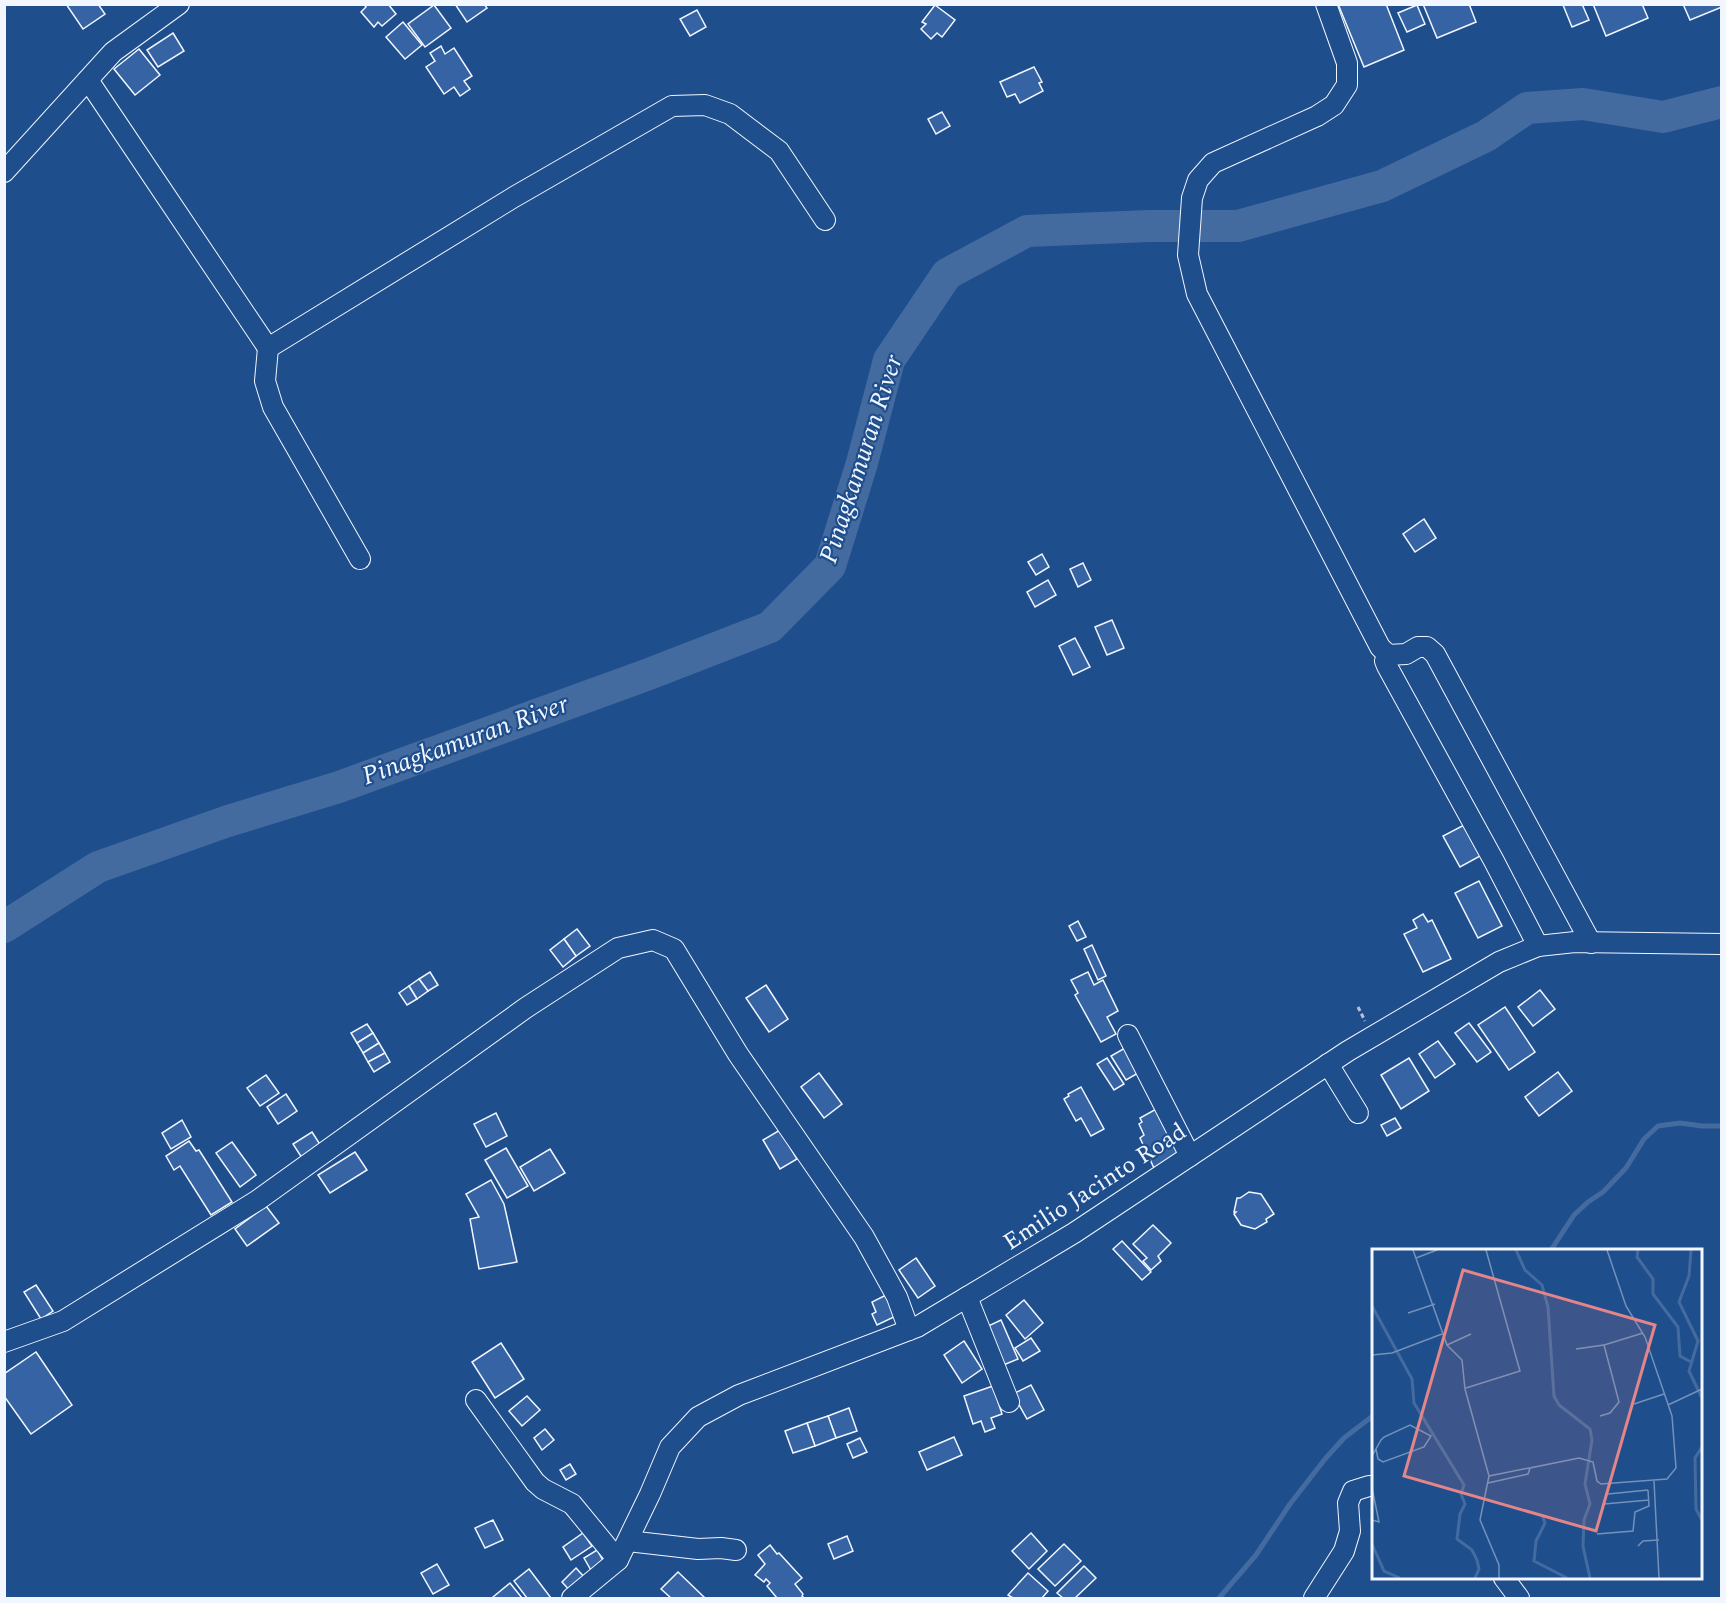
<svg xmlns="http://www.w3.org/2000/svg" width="1726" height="1603" viewBox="0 0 1726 1603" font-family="Spectral,serif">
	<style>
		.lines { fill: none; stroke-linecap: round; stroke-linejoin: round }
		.stream { stroke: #446ba0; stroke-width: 5 }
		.river { stroke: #446ba0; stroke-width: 32 }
		.building { fill: #3563a3; stroke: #f2f6ff; stroke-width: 1.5 }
		.minor-casing { stroke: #f2f6ff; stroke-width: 22 }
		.path { stroke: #b3c4dc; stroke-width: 3; stroke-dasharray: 4.5 3; stroke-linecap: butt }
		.minor { stroke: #1f4e8c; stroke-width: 20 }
		.labels { text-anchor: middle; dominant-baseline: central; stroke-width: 4.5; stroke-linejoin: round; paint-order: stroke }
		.street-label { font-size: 24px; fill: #f2f6ff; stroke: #1f4e8c }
		.water-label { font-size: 26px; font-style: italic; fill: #f2f6ff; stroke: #1f4e8c }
		.inset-river { fill: none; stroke: #446ba0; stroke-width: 3 }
		.inset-road { fill: none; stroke: #7391ba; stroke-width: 1.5 }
		.view { fill: #e38589; fill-opacity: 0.15; stroke: #e38589; stroke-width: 3 }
		.inset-edge { fill: none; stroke: #f2f6ff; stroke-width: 3 }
	</style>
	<rect width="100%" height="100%" fill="#1f4e8c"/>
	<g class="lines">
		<!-- stream -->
		<g class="stream">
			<path d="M1551,1250L1574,1215L1588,1202L1603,1192L1626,1168L1644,1139L1658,1126L1680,1123L1702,1126H1722"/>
			<path d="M1219,1598L1256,1555L1290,1504L1325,1459L1344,1438L1374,1415"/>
		</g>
		<!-- river -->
		<path class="river" d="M4,927L98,867L228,821L339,787L649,674L770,627L830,566L862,463L889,360L947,274L1027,231L1149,226H1238L1382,186L1486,136L1527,108L1583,104L1663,117L1722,102"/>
	</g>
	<!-- building -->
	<g class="building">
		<path d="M66,4H98L105,14L83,29Z"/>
		<path d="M364,4H388L396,14L382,26L378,22L374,27L361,12L366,7Z"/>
		<path d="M455,4H484L487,8L467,22Z"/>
		<path d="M1338,4H1386L1404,50L1364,67Z"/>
		<path d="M1423,4H1469L1476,22L1437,38Z"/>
		<path d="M1582,4L1589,20L1572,27L1563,5Z"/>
		<path d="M1593,4H1642L1648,18L1606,36Z"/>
		<path d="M1683,4H1722V7L1690,20Z"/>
		<path d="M434,5L451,28L425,47L408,24Z"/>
		<path d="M935,5L955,20L942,37L937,33L931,39L921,29L926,24L922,22Z"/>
		<path d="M1417,5L1425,24L1407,32L1398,13Z"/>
		<path d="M697,10L706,27L690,36L680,19Z"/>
		<path d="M403,22L422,45L405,59L386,37Z"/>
		<path d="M173,33L184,51L158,67L147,50Z"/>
		<path d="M441,46L445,54L454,48L472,76L464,81L470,89L460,96L454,87L444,94L426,67L435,61L430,53Z"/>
		<path d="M139,49L160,75L135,95L114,69Z"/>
		<path d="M1034,67L1042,82L1039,83L1043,91L1020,103L1015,94L1007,97L1000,82Z"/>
		<path d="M942,112L950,126L936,134L928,119Z"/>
		<path d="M1424,519L1436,538L1415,552L1403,534Z"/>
		<path d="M1042,554L1049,567L1036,575L1028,562Z"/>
		<path d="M1083,563L1091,580L1078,587L1070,569Z"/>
		<path d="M1048,580L1056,595L1035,607L1027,592Z"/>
		<path d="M1112,620L1124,648L1107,655L1095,627Z"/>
		<path d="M1075,638L1090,667L1073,675L1059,646Z"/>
		<path d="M1466,824L1482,855L1460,867L1443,836Z"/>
		<path d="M1479,881L1502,926L1478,938L1455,893Z"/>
		<path d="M1423,914L1428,922L1432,920L1451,959L1423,972L1404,934L1417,928L1413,920Z"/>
		<path d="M1078,921L1086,937L1077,941L1069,926Z"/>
		<path d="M577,929L590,946L576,956L564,939Z"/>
		<path d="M564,939L576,956L563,967L550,950Z"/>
		<path d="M1092,945L1106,976L1098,980L1084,949Z"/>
		<path d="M430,972L438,985L428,991L419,979Z"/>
		<path d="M1088,972L1094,985L1103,980L1118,1011L1107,1017L1116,1034L1101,1042L1075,995L1078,993L1071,980Z"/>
		<path d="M419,979L428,991L417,999L409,986Z"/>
		<path d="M766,985L788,1019L769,1032L746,998Z"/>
		<path d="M409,986L417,999L407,1005L399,993Z"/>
		<path d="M1540,990L1555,1009L1533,1026L1518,1007Z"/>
		<path d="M1505,1007L1535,1052L1509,1070L1478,1025Z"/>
		<path d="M1469,1023L1491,1052L1477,1062L1455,1033Z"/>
		<path d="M367,1024L373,1033L357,1043L351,1033Z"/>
		<path d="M373,1033L379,1043L363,1053L357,1043Z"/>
		<path d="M1438,1041L1455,1064L1435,1078L1419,1054Z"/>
		<path d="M379,1043L385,1053L368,1062L363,1053Z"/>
		<path d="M1125,1048L1140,1072L1126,1080L1111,1056Z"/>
		<path d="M385,1053L390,1062L374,1072L368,1062Z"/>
		<path d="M1107,1058L1124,1084L1114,1090L1097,1064Z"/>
		<path d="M1409,1058L1429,1091L1401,1109L1381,1075Z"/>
		<path d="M1558,1072L1572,1091L1539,1116L1525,1097Z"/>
		<path d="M819,1073L842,1104L824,1118L801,1087Z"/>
		<path d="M266,1075L279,1093L260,1106L247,1088Z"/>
		<path d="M1081,1087L1104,1129L1091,1136L1081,1118L1076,1121L1064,1099L1069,1096L1068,1094Z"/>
		<path d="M286,1094L297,1111L278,1124L267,1107Z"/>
		<path d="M1158,1108L1183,1156L1154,1168L1140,1138L1144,1135L1139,1124L1142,1122L1140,1118Z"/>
		<path d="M496,1113L507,1136L486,1147L474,1124Z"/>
		<path d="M1395,1118L1401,1128L1387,1136L1381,1125Z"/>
		<path d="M182,1120L191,1137L171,1149L162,1133Z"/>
		<path d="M780,1130L797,1159L780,1169L763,1140Z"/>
		<path d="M312,1132L321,1146L302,1158L293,1144Z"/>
		<path d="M189,1141L196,1151L199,1150L232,1202L211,1215L180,1166L174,1170L166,1156Z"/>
		<path d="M232,1142L256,1175L240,1187L216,1153Z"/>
		<path d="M506,1148L528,1186L507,1198L485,1160Z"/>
		<path d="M550,1149L565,1173L534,1191L520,1167Z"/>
		<path d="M355,1152L367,1170L330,1193L318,1175Z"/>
		<path d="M491,1180L504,1204L517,1262L479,1269L470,1219L479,1217L466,1194Z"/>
		<path d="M1249,1192L1261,1194L1274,1214L1266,1219L1267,1222L1255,1229L1241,1225L1234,1214L1236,1212H1234L1237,1198H1240Z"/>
		<path d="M266,1206L279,1223L247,1246L235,1229Z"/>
		<path d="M1153,1225L1171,1243L1158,1256L1161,1261L1151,1270L1143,1261L1147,1258L1133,1244Z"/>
		<path d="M1122,1241L1151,1272L1142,1280L1113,1249Z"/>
		<path d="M916,1258L935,1286L918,1298L899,1270Z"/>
		<path d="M36,1285L53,1311L41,1319L24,1292Z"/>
		<path d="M886,1295L896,1316L877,1325L872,1314L876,1312L872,1302Z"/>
		<path d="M1024,1300L1043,1323L1025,1339L1006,1315Z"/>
		<path d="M1001,1320L1018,1359L1001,1366L984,1328Z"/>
		<path d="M1031,1338L1040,1351L1023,1361L1015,1348Z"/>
		<path d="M964,1341L982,1369L962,1383L944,1355Z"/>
		<path d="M501,1343L524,1379L495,1398L472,1362Z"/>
		<path d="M36,1352L72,1405L31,1434L4,1396V1374Z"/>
		<path d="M1031,1385L1044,1410L1027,1419L1013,1394Z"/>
		<path d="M993,1386L1002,1414L991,1418L995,1428L985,1432L981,1421L973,1424L964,1396Z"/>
		<path d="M527,1396L540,1410L522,1426L509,1411Z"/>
		<path d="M849,1408L857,1431L836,1438L828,1416Z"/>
		<path d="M828,1416L836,1438L815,1446L807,1423Z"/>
		<path d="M807,1423L815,1446L793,1453L785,1431Z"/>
		<path d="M545,1429L554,1440L542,1450L534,1438Z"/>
		<path d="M954,1437L962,1455L927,1470L919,1452Z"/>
		<path d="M860,1438L867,1452L853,1458L847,1444Z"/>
		<path d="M570,1464L576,1474L566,1480L560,1470Z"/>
		<path d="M493,1520L503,1540L485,1548L475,1528Z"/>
		<path d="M583,1533L592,1546L571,1560L563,1547Z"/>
		<path d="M1031,1533L1047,1551L1029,1569L1012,1551Z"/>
		<path d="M847,1536L853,1551L834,1559L828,1544Z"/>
		<path d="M1064,1544L1081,1561L1055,1586L1038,1569Z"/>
		<path d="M770,1545L777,1554L779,1553L802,1578L795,1584L803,1594L802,1596L804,1598H777L767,1586L770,1583L766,1579L764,1582L755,1575L765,1564L758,1555Z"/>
		<path d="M597,1550L605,1564L592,1572L584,1558Z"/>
		<path d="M437,1564L449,1585L433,1594L421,1573Z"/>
		<path d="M1084,1566L1096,1578L1075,1598H1063L1057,1593Z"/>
		<path d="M576,1568L586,1579L572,1593L562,1582Z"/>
		<path d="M529,1569L551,1598H527L514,1581Z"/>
		<path d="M678,1572L705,1598H671L661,1589Z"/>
		<path d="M1028,1573L1048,1591L1042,1598H1013L1008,1595Z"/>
		<path d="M510,1583L522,1598H494L493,1597Z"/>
	</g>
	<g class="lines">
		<defs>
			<g id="minor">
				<path d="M1326,4L1347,63V85L1334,105L1317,116L1213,163L1198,180L1192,198L1188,255L1197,294L1380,647L1388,655L1406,654L1418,647H1427L1435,654L1591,943"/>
				<path d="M88,80L268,348L514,197L672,106L705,105L730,114L779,151L825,220"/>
				<path d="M4,172L113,52L179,4"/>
				<path d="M268,348L265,381L273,407L360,559"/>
				<path d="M1388,655L1385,661L1387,666L1494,861L1538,946"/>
				<path d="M1128,1035L1190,1156"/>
				<path d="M1328,1064L1358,1113"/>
				<path d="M967,1297L1009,1402"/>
				<path d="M4,1342L63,1321L258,1200L527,1007L618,948L653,940L674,949L738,1054L864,1237L897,1297L909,1330"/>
				<path d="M476,1400L535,1482L543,1489L572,1504L618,1560"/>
				<path d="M628,1541L698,1549L721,1548L736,1550"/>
				<path d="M1504,1578L1519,1598"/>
				<path d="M572,1598L618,1560L650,1494L670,1447L698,1417L739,1395L917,1327L1074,1233L1348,1051L1499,962L1538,946L1575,942L1722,944"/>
				<path d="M1314,1598L1344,1551L1350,1531L1348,1503L1353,1491L1369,1486H1374"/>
			</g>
		</defs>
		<!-- minor casing -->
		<use href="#minor" class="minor-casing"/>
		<!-- path -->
		<path class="path" d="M1358,1007L1365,1021"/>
		<!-- minor -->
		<use href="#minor" class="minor"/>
	</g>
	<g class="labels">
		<!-- street labels -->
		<g class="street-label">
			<text transform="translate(1095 1187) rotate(-33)">Emilio Jacinto Road</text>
		</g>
		<!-- water labels -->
		<g class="water-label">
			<text transform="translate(861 459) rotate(-72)">Pinagkamuran River</text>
			<text transform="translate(465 740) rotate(-20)">Pinagkamuran River</text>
		</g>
	</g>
	<!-- overview -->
	<g transform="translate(1372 1249)">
		<rect width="330" height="330" fill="#1f4e8c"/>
		<path class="inset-river" d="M144,1L153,21L170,36L176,58L182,147L187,156L218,180L220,191L213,235L218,255L212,271L211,297L218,329M266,1L265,8L281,30V45L306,78L308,107L319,113M319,1L317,27L307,53L326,92L317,122L330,149M0,57L40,130L42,154L92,236L89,245L93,255L88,265L85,290L100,301L105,311L107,320L103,329M330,198L323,209L324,260L330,271M170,266L173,274L164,292L162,312L195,329M0,295L12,322L28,329"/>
		<path class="inset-road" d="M41,1L75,96L90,111L93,140L117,227L108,271L127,316V329M44,9L65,1M36,64L63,55M75,96L99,85M204,100L232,96M0,106L20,104L70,85M94,139L148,122L114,1M262,155L292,145M296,156L330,140M228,167L238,164L247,153L232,96L271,84M0,207L9,191L12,188L38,176L59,187L52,198L11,213L6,210L4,200M117,227L157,219M282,232L287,329M116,234L156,225L158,219L207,209L221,213L225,232L229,235L295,230L304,219L300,167L273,88L254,57L235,1M0,239L7,273L0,271M236,245L276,241M232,255L277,251M225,285L261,282L263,263L277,257L276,241M266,297L271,292L287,291"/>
		<path class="view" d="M91,21L283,76L224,282L32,227Z"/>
		<rect width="330" height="330" class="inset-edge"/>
	</g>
	<!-- border -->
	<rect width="1726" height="1603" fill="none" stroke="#f2f6ff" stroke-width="12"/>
</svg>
